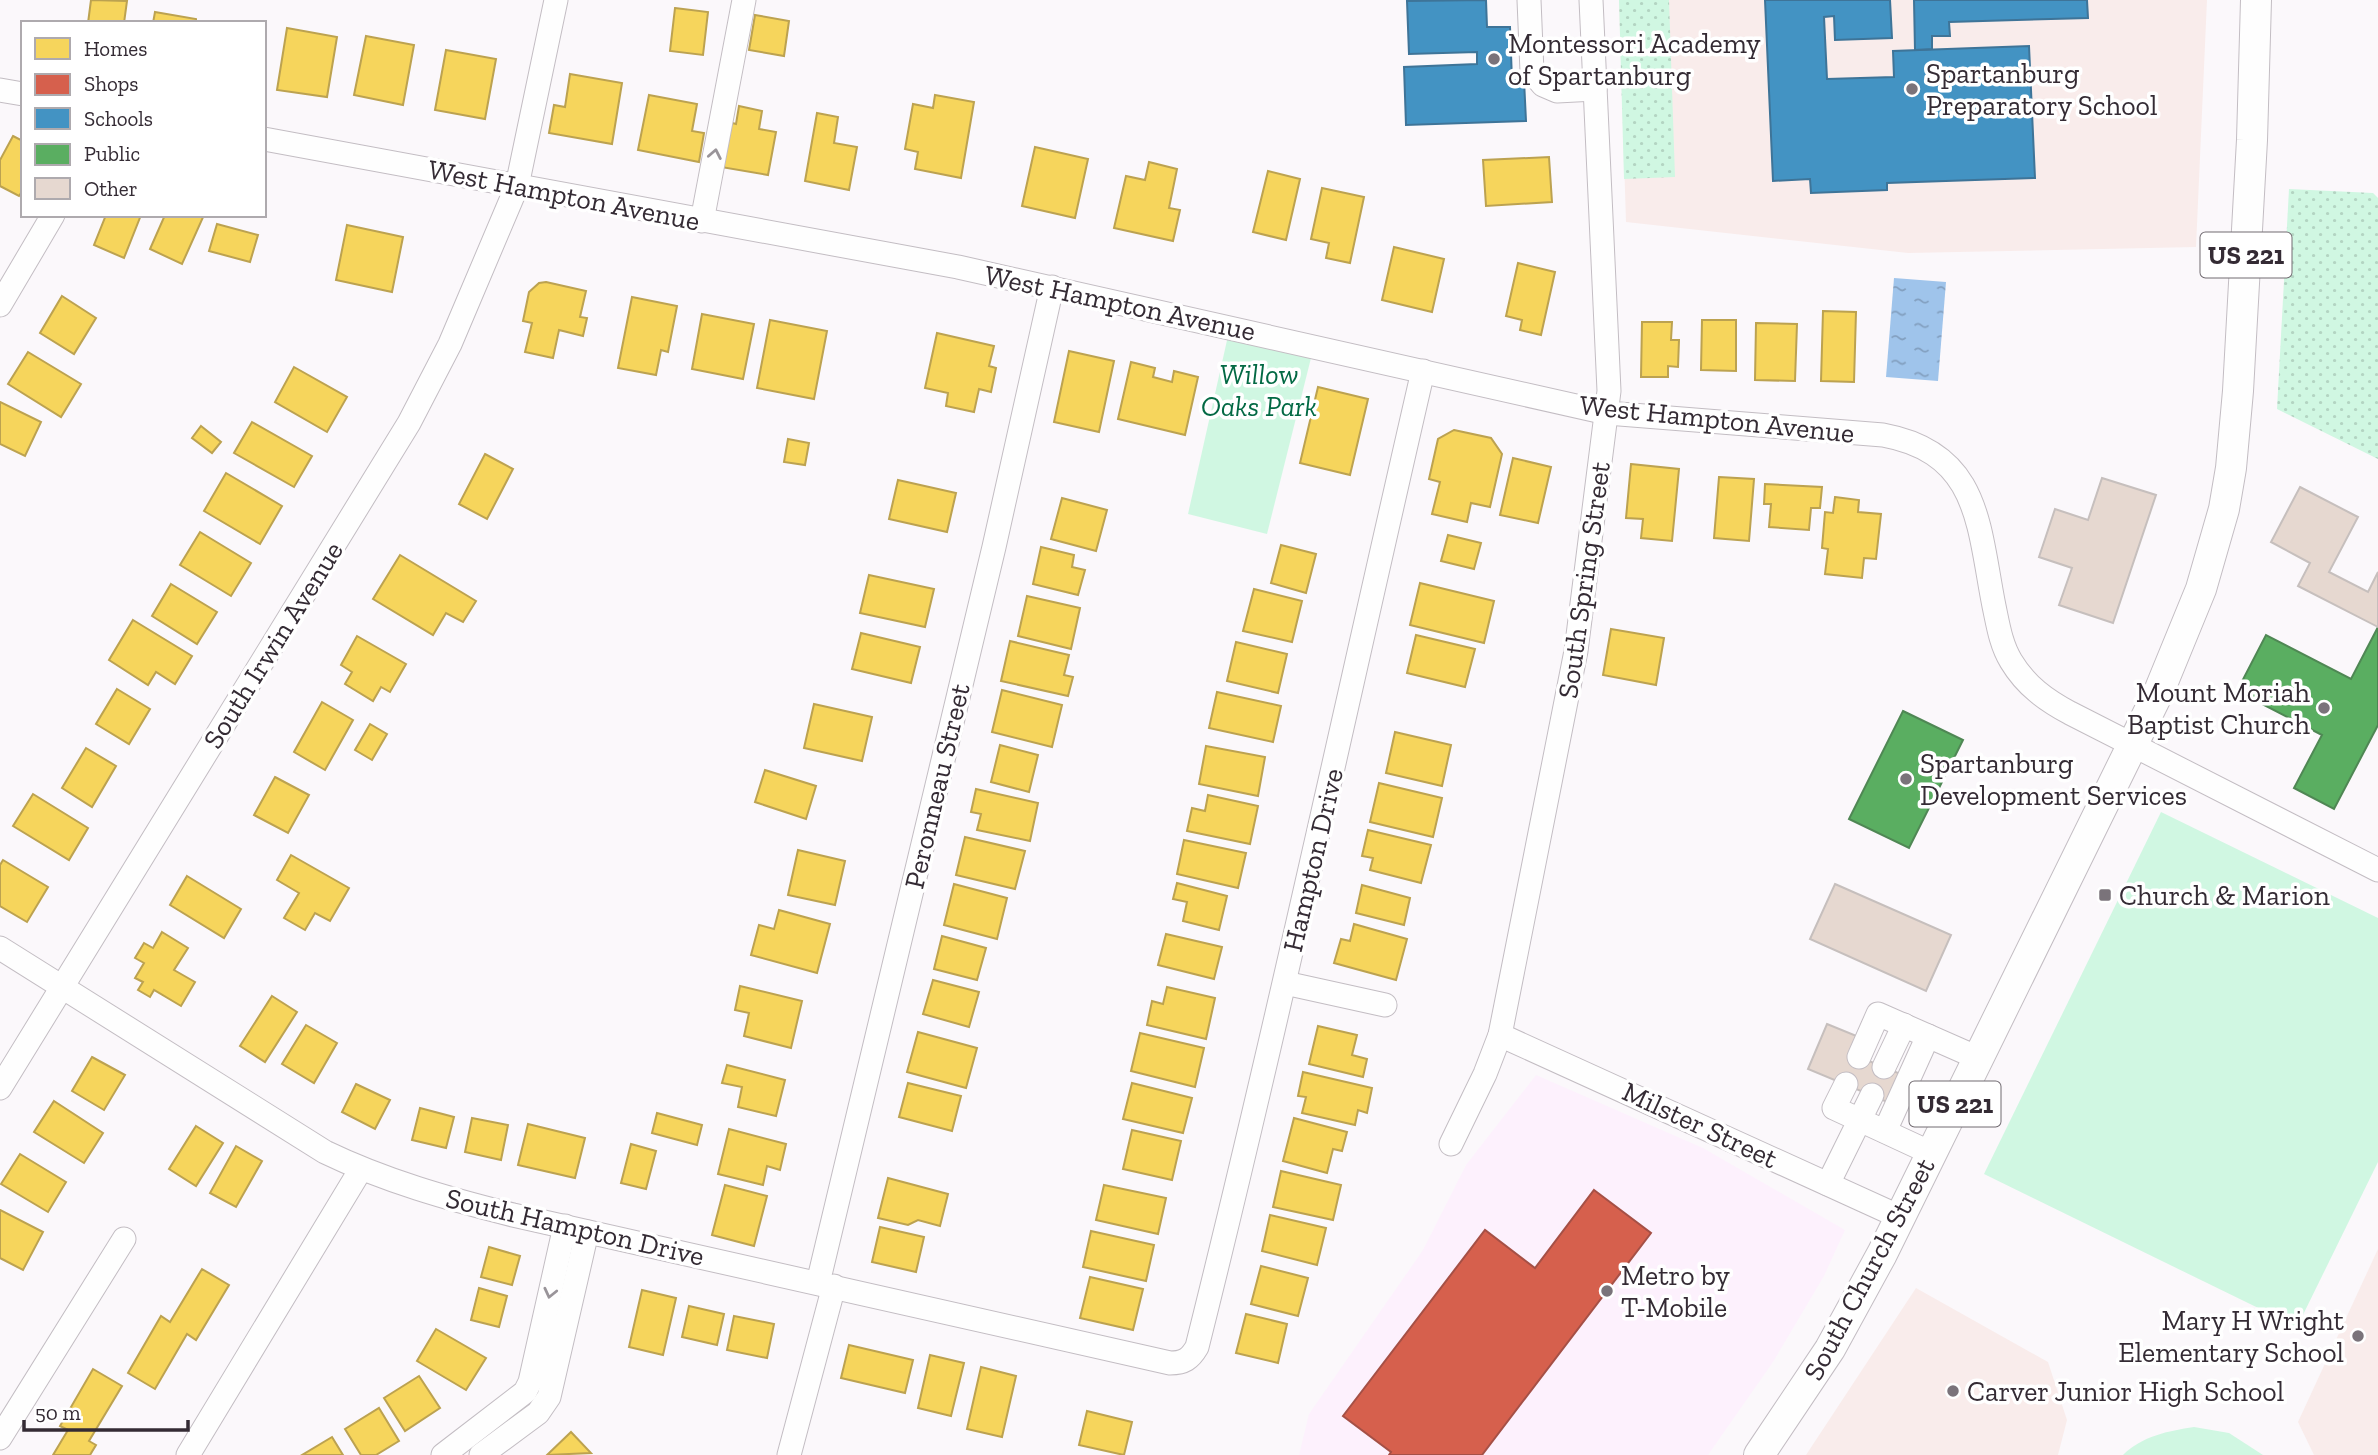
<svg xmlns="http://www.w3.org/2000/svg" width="2378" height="1455" viewBox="0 0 2378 1455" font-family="'Zilla Slab',serif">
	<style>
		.built { fill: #fdf1fd }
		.education { fill: #f9eceb }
		.green { fill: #d0f7e2 }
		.garden { fill: url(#garden-dots) }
		.water { fill: url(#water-ripples) }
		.homes { fill: #f6d55c; stroke: #bca250; stroke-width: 2 }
		.shops { fill: #d6604d; stroke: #a55046; stroke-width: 2 }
		.schools { fill: #4393c3; stroke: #3e7498; stroke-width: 2 }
		.public { fill: #5aae61; stroke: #4f8754; stroke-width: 2 }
		.building { fill: #e6d8d0; stroke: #c6bfbd; stroke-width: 2 }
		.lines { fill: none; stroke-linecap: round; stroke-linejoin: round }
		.minor-casing { stroke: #c3bdc3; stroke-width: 25 }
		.major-casing { stroke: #c3bdc3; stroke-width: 32 }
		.minor { stroke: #fefefe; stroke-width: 23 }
		.major { stroke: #fefefe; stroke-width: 30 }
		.oneway { stroke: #999499 }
		.poi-dot { fill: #7a737a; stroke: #fff; stroke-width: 2.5 }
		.labels { text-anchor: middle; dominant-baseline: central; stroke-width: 7; stroke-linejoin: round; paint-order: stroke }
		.shield { fill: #fff; stroke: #716b71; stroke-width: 2 }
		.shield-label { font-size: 26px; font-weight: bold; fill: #342b34 }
		.poi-label { font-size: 28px; fill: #342b34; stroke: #fff; text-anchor: start }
		.street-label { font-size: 28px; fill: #342b34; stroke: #fff }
		.park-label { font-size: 28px; font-style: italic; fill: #036944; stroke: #fff }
	</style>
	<defs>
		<pattern id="garden-dots" width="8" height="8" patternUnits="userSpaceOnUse" patternTransform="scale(1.75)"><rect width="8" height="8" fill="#d0f7e2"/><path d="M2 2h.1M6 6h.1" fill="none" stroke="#b3d4c2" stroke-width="1.8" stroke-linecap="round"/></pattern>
		<pattern id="water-ripples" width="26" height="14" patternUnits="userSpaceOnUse" patternTransform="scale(1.75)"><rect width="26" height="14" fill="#9fc4eb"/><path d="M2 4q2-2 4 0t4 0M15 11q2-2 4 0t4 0" fill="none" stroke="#829fbf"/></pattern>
	</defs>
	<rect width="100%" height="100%" fill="#fbf8fb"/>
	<!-- built -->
	<path class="built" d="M1536,1075L1703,1148L1845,1230L1824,1276L1773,1362L1708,1455H1299L1309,1414L1423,1250L1466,1165Z"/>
	<!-- education -->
	<g class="education">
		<path d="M1619,0H2207L2196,247L1908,253L1626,222Z"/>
		<path d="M2378,1249V1455H2314L2298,1422Z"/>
		<path d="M1916,1288L2048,1362L2067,1420L2058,1455H1806Z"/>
	</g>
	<!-- green -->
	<g class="green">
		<path d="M1230,327L1314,346L1267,534L1188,514Z"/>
		<path d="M2161,812L2378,918V1162L2297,1327L1984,1174Z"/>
		<path d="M2194,1427L2229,1433L2263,1455H2123C2142,1436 2168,1431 2194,1427Z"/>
	</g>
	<!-- garden -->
	<g class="garden">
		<path d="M1619,0H1669L1675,177L1624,179Z"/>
		<path d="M2289,189L2373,193L2378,198V459L2277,409Z"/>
	</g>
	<!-- water -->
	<path class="water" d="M1894,278L1946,282L1938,381L1886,377Z"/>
	<!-- homes -->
	<g class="homes">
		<path d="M91,0L127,1L124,23H88Z"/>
		<path d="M675,8L708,12L703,55L670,51Z"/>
		<path d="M155,12L196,19V23H153Z"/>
		<path d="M755,15L789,21L784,56L749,50Z"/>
		<path d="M287,28L337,37L327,97L277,90Z"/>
		<path d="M366,36L414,45L403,105L354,95Z"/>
		<path d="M446,50L496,59L485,119L435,110Z"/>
		<path d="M570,74L622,83L612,144L549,133L554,105L565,107Z"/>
		<path d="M649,95L697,104L692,131L704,133L699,162L638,150Z"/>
		<path d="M935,95L974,102L961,178L915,169L918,152L905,149L913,104L933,108Z"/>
		<path d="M739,106L762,111L759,129L776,132L768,175L721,167L729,122L736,124Z"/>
		<path d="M817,113L838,117L834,143L857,147L849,190L805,181Z"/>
		<path d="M13,136L23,141V190L19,196L0,186V160Z"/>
		<path d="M1035,147L1088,159L1075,218L1022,206Z"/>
		<path d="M1549,157L1552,202L1486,206L1483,160Z"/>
		<path d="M1149,162L1177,169L1169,208L1180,210L1173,241L1114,228L1126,176L1145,180Z"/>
		<path d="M1268,171L1300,179L1286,240L1253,232Z"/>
		<path d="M1322,188L1364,197L1350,263L1326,258L1329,243L1311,239Z"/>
		<path d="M106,215H141L124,258L94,245Z"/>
		<path d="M165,215H204L182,264L150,249Z"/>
		<path d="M217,224L258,235L250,262L209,251Z"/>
		<path d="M347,225L403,237L392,292L336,280Z"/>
		<path d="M1394,247L1444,259L1432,312L1382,300Z"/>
		<path d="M1518,263L1555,272L1541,335L1520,330L1522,320L1506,316Z"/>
		<path d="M546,282L586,291L580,317L587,318L583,336L559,330L553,358L525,352L532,323L523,321L529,292L539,283Z"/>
		<path d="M62,296L96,318L74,354L40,333Z"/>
		<path d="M632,297L677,306L668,352L661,350L656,375L618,368Z"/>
		<path d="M1823,311L1856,312L1854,382L1821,381Z"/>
		<path d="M702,314L754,324L743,379L692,369Z"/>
		<path d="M770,320L827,331L814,399L757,388Z"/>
		<path d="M1702,320H1736V371L1701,370Z"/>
		<path d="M1642,322H1672L1671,340H1679L1678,367L1668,366V377H1641Z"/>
		<path d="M1756,323L1797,324L1795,381L1755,380Z"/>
		<path d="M937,333L994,346L989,366L996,368L991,392L979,389L974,412L946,406L948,393L925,388Z"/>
		<path d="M1069,351L1114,361L1099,432L1054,422Z"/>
		<path d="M28,352L81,384L61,417L8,384Z"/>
		<path d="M1131,362L1155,368L1153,377L1172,382L1174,371L1198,377L1185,435L1118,419Z"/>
		<path d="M294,367L347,397L327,432L275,402Z"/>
		<path d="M1318,387L1368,399L1350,475L1300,463Z"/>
		<path d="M0,402L41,422L25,456L0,444Z"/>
		<path d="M252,422L312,456L294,487L234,453Z"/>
		<path d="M201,426L221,442L212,453L192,438Z"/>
		<path d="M1454,430L1491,438L1502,454L1490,507L1471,503L1467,522L1432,514L1440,482L1429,479L1438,439Z"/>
		<path d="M788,439L809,443L805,465L784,462Z"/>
		<path d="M485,454L513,469L487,519L459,504Z"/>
		<path d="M1513,458L1551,467L1538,523L1500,515Z"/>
		<path d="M1631,464L1679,469L1672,541L1641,538L1643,519L1626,518Z"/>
		<path d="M226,473L282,506L260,544L204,511Z"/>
		<path d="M1719,477L1754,479L1749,541L1714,538Z"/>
		<path d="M898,480L956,493L947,532L889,519Z"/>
		<path d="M1765,484L1822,487L1820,508H1811L1809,530L1769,527L1771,504H1764Z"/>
		<path d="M1835,497L1859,500L1858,512L1881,514L1876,559L1864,558L1862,578L1825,574L1828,549L1822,548L1825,512L1833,513Z"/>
		<path d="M1062,498L1107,510L1096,551L1051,539Z"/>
		<path d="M200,532L251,563L231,596L180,565Z"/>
		<path d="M1448,535L1481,543L1474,569L1441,561Z"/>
		<path d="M1281,545L1316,554L1306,593L1271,583Z"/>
		<path d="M1041,547L1074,555L1072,567L1085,570L1078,595L1033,584Z"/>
		<path d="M400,555L476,601L463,622L446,613L433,635L373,599Z"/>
		<path d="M869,575L934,589L925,627L860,613Z"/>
		<path d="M1420,583L1494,601L1484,643L1410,625Z"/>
		<path d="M171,584L217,612L197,644L152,616Z"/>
		<path d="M1254,589L1302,601L1292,642L1243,631Z"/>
		<path d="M1027,596L1080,608L1071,649L1018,636Z"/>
		<path d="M133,620L192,656L175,684L156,672L148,685L109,660Z"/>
		<path d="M1611,629L1664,638L1656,685L1603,675Z"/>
		<path d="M861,633L920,647L911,683L852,669Z"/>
		<path d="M1416,635L1475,649L1465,687L1407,673Z"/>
		<path d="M357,636L406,664L390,692L381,687L373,701L345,684L352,672L341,665Z"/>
		<path d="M1010,641L1069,655L1064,675L1073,677L1068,696L1001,681Z"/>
		<path d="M1236,642L1287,654L1278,693L1227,681Z"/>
		<path d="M117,689L150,709L129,744L96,724Z"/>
		<path d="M1002,690L1062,705L1052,747L992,732Z"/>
		<path d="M1217,692L1281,706L1273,742L1209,728Z"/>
		<path d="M322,702L353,720L325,770L294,752Z"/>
		<path d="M814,704L872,717L862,761L804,748Z"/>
		<path d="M370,724L387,734L372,760L355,750Z"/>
		<path d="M1395,732L1451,745L1442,786L1386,773Z"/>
		<path d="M1000,745L1038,755L1029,792L991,782Z"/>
		<path d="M1206,746L1265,757L1258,796L1199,784Z"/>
		<path d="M86,748L116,766L92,807L62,788Z"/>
		<path d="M765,770L816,786L806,819L755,802Z"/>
		<path d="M275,777L309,795L288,833L254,815Z"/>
		<path d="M1379,783L1442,798L1433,837L1370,822Z"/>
		<path d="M976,789L1038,803L1030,841L977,830L981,814L971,812Z"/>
		<path d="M33,794L88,828L69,860L13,826Z"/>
		<path d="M1208,795L1258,806L1250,844L1187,831L1192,808L1205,811Z"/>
		<path d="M1368,830L1431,845L1421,883L1370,870L1373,858L1362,856Z"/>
		<path d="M965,837L1025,851L1015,889L956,875Z"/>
		<path d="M1184,840L1246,853L1238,888L1177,874Z"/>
		<path d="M798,850L845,861L835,905L788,895Z"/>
		<path d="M291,855L349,888L330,921L315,913L305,930L284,918L299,893L277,880Z"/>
		<path d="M3,860L48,887L27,922L0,906V865Z"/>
		<path d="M187,876L241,909L224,938L170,905Z"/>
		<path d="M1177,883L1227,896L1219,930L1183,921L1187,902L1173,899Z"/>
		<path d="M954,884L1007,898L997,939L944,925Z"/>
		<path d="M1362,885L1410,898L1404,925L1356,913Z"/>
		<path d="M779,910L830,924L817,973L751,955L759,925L774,929Z"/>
		<path d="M1354,924L1407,939L1396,980L1334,963L1341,939L1350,941Z"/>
		<path d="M162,932L188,948L174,970L195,982L181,1006L154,990L150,997L138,990L143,982L135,978L144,963L135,958L144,943L153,948Z"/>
		<path d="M1166,934L1222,947L1214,979L1158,965Z"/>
		<path d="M942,936L986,948L977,980L934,969Z"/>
		<path d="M933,980L979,992L969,1027L923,1014Z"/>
		<path d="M740,986L802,1001L791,1048L744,1036L749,1013L735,1010Z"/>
		<path d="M1167,987L1215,998L1206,1039L1147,1025L1152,1001L1163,1004Z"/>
		<path d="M272,996L297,1012L265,1062L240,1046Z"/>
		<path d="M306,1025L337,1043L314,1083L282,1064Z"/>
		<path d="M1318,1026L1357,1035L1352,1055L1367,1059L1363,1077L1309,1064Z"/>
		<path d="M918,1032L977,1048L966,1088L907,1072Z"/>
		<path d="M1140,1033L1204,1048L1195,1087L1131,1071Z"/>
		<path d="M92,1057L125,1075L104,1110L72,1091Z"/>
		<path d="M727,1065L785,1080L776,1116L738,1107L742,1087L722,1083Z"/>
		<path d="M1303,1072L1372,1088L1367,1113L1358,1110L1355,1125L1302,1113L1306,1097L1298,1096Z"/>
		<path d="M908,1083L961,1096L952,1131L899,1117Z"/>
		<path d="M1132,1083L1192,1098L1183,1133L1123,1119Z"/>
		<path d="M356,1084L390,1100L375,1129L342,1112Z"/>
		<path d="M54,1101L103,1133L84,1163L34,1132Z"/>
		<path d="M420,1108L454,1117L446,1148L412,1140Z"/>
		<path d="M657,1113L702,1125L697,1145L652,1133Z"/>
		<path d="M472,1118L508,1125L501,1160L465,1152Z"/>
		<path d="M1294,1118L1347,1132L1342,1151L1333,1149L1327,1173L1283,1161Z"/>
		<path d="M528,1124L585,1138L575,1178L518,1165Z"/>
		<path d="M196,1126L223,1143L196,1186L169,1169Z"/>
		<path d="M729,1129L786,1144L780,1170L767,1166L763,1185L718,1174Z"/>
		<path d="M1132,1130L1181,1141L1172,1180L1123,1169Z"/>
		<path d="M631,1144L656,1151L646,1189L621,1183Z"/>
		<path d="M236,1146L262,1161L236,1207L210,1193Z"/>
		<path d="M20,1154L66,1182L48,1212L1,1184Z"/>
		<path d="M1281,1171L1341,1185L1333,1220L1273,1207Z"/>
		<path d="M888,1178L948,1194L940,1226L918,1220L908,1225L878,1218Z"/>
		<path d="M725,1185L767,1196L754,1246L712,1235Z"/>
		<path d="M1104,1185L1166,1198L1158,1234L1096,1220Z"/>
		<path d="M0,1210L43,1232L23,1270L0,1258Z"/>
		<path d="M1270,1215L1326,1228L1317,1265L1262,1251Z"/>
		<path d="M880,1227L924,1237L916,1272L872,1262Z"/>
		<path d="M1091,1231L1154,1245L1146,1281L1083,1267Z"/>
		<path d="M489,1247L520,1256L512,1285L481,1277Z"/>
		<path d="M1261,1266L1308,1278L1298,1316L1251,1304Z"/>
		<path d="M202,1269L229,1285L196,1340L187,1334L155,1389L128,1373L161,1316L170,1322Z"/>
		<path d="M1090,1277L1143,1289L1133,1330L1080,1318Z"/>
		<path d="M479,1288L507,1296L499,1327L471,1320Z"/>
		<path d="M642,1290L676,1298L663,1355L629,1347Z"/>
		<path d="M689,1306L724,1314L717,1345L682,1337Z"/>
		<path d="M1246,1314L1287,1324L1278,1363L1236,1353Z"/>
		<path d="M734,1316L774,1324L767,1358L727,1350Z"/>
		<path d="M436,1329L486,1358L466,1390L417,1361Z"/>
		<path d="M849,1345L913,1360L905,1393L841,1378Z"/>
		<path d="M930,1355L964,1363L951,1416L918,1408Z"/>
		<path d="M981,1367L1016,1376L1002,1437L967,1429Z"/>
		<path d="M93,1369L122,1386L89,1441L96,1445L90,1455H53L68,1430L60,1426Z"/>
		<path d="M419,1376L440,1408L405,1431L384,1398Z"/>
		<path d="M379,1408L399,1441L376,1455H361L345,1429Z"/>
		<path d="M1087,1411L1132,1422L1124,1455L1079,1445Z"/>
		<path d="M571,1432L591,1453L547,1455Z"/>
		<path d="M332,1437L343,1455H302Z"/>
	</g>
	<!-- shops -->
	<path class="shops" d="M1594,1190L1651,1233L1482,1455H1389L1391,1452L1343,1416L1485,1230L1535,1268Z"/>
	<!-- schools -->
	<g class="schools">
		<path d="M1486,0L1487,27H1510L1512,80H1524L1526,121L1406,125L1404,67L1477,64V52L1409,54L1407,1Z"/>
		<path d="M1765,0H1890L1892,38L1835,40L1834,16L1824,17L1827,79L1894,77L1893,51L2029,46L2035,178L1887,183V190L1811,193L1810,179L1773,181Z"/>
		<path d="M1914,0H2087L2088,18L1949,22L1950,36H1932V49L1915,50Z"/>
	</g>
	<!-- public -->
	<g class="public">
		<path d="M2378,627V725L2334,809L2294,788L2322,735L2237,691L2266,635L2351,679Z"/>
		<path d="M1903,711L1963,740L1909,848L1849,819Z"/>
	</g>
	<!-- building -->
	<g class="building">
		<path d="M2102,478L2156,495L2113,623L2059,605L2072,568L2039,557L2055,509L2088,520Z"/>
		<path d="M2300,487L2358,517L2329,572L2368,592L2378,572V627L2298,586L2310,563L2271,542Z"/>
		<path d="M1835,884L1951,935L1926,991L1810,939Z"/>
		<path d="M1827,1024L1859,1037L1852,1054L1903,1075L1892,1104L1808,1069Z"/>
	</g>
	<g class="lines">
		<defs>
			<g id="minor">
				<path d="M1529,0L1532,72L1543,85L1557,91L1595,89"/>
				<path d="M0,90L23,94"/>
				<path d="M264,139L958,267L1607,413L1883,435C1980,453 1978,525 1994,606C1998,625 2001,645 2011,661C2026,686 2046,700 2070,713L2378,870"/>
				<path d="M702,221L744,0"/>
				<path d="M0,305L53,215"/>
				<path d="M0,948L325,1152C385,1181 449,1199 513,1215L1170,1363C1184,1363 1190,1359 1197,1347C1278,1023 1348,696 1423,371"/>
				<path d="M1285,983L1385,1005"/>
				<path d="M1500,1035L1900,1217"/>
				<path d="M1859,1057L1878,1014L1978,1058"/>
				<path d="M1884,1067L1904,1025"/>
				<path d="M1846,1084L1834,1108L1931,1153"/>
				<path d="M0,1088L409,423L450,344L517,186L556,0"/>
				<path d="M1885,1131L1928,1036"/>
				<path d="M1451,1144L1485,1074L1500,1035L1576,651L1609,391L1591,0"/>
				<path d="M1828,1184L1872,1095"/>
				<path d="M818,1283L994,547L1052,287"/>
				<path d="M0,1438L124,1239"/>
				<path d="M188,1455L361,1169"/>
				<path d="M443,1455L525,1392L530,1382L565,1226"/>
				<path d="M481,1455L538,1413L549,1397L587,1232"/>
				<path d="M789,1455L834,1286"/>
			</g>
			<path id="major" d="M1759,1455L1830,1349L1882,1254L2160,689L2201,589L2224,509L2231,468L2238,391L2252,140L2256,0"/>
		</defs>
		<!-- minor casing -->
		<use href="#minor" class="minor-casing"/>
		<!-- major casing -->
		<use href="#major" class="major-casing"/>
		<!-- minor -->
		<use href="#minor" class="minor"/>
		<!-- major -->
		<use href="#major" class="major"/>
	</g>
	<!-- one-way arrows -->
	<defs><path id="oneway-chevron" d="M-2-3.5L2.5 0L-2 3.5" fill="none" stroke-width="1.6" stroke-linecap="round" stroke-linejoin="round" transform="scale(1.75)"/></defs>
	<g class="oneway">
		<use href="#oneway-chevron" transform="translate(715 154) rotate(-79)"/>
		<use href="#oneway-chevron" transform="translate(550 1293) rotate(103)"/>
	</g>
	<!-- markers -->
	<g class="poi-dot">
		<circle cx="1494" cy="59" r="7"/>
		<circle cx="1912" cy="89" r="7"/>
		<circle cx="2324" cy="708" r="7"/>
		<circle cx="1906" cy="779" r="7"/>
		<rect x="2098" y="888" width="14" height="14" rx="3.5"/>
		<circle cx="1607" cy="1291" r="7"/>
		<circle cx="2358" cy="1336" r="7"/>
		<circle cx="1953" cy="1391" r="7"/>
	</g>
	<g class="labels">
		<!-- shield labels -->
		<g class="shield">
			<rect x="2200.5" y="232.5" width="91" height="45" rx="5"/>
			<rect x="1909.5" y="1081.5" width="91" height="45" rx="5"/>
		</g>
		<g class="shield-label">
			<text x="2246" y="255">US 221</text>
			<text x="1955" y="1104">US 221</text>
		</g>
		<!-- poi labels -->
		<g class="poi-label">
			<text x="1508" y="43">Montessori Academy<tspan x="1508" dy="32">of Spartanburg</tspan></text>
			<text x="1926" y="73">Spartanburg<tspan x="1926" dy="32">Preparatory School</tspan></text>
			<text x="2310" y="692" text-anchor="end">Mount Moriah<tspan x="2310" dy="32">Baptist Church</tspan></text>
			<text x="1920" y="763">Spartanburg<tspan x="1920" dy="32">Development Services</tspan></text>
			<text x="2119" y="895">Church &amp; Marion</text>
			<text x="1621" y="1275">Metro by<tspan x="1621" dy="32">T-Mobile</tspan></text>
			<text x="2344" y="1320" text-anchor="end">Mary H Wright<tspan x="2344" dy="32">Elementary School</tspan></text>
			<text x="1967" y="1391">Carver Junior High School</text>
		</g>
		<!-- street labels -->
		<g class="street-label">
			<text transform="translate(564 195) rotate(11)">West Hampton Avenue</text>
			<text transform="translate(1120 303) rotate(12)">West Hampton Avenue</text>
			<text transform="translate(1717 419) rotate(6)">West Hampton Avenue</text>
			<text transform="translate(1584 580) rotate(-82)">South Spring Street</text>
			<text transform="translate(273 645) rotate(-58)">South Irwin Avenue</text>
			<text transform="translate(937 786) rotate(-77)">Peronneau Street</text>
			<text transform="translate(1313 860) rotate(-77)">Hampton Drive</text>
			<text transform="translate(1700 1125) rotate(25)">Milster Street</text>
			<text transform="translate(575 1227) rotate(13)">South Hampton Drive</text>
			<text transform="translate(1869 1269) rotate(-62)">South Church Street</text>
		</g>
		<!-- park labels -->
		<g class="park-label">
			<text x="1259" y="374">Willow<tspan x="1259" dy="32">Oaks Park</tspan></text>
		</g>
	</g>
	<!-- legend -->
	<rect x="21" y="21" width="245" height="196" fill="#ffffff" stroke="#aeaaae" stroke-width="2"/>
	<rect x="35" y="38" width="35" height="21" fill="#f6d55c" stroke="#aeaaae" stroke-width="2"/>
	<text x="84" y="56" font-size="21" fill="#342b34">Homes</text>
	<rect x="35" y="74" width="35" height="21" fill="#d6604d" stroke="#aeaaae" stroke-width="2"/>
	<text x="84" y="91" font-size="21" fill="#342b34">Shops</text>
	<rect x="35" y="108" width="35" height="21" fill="#4393c3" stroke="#aeaaae" stroke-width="2"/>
	<text x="84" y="126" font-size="21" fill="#342b34">Schools</text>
	<rect x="35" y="144" width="35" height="21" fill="#5aae61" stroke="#aeaaae" stroke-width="2"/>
	<text x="84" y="161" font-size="21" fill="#342b34">Public</text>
	<rect x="35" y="178" width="35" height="21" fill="#e6d8d0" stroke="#aeaaae" stroke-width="2"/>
	<text x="84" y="196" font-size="21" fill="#342b34">Other</text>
	<!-- scale -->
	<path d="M24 1420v10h164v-10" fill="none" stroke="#342b34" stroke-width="3.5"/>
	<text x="35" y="1420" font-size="21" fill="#342b34" stroke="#ffffff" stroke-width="5" paint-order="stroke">50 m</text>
</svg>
